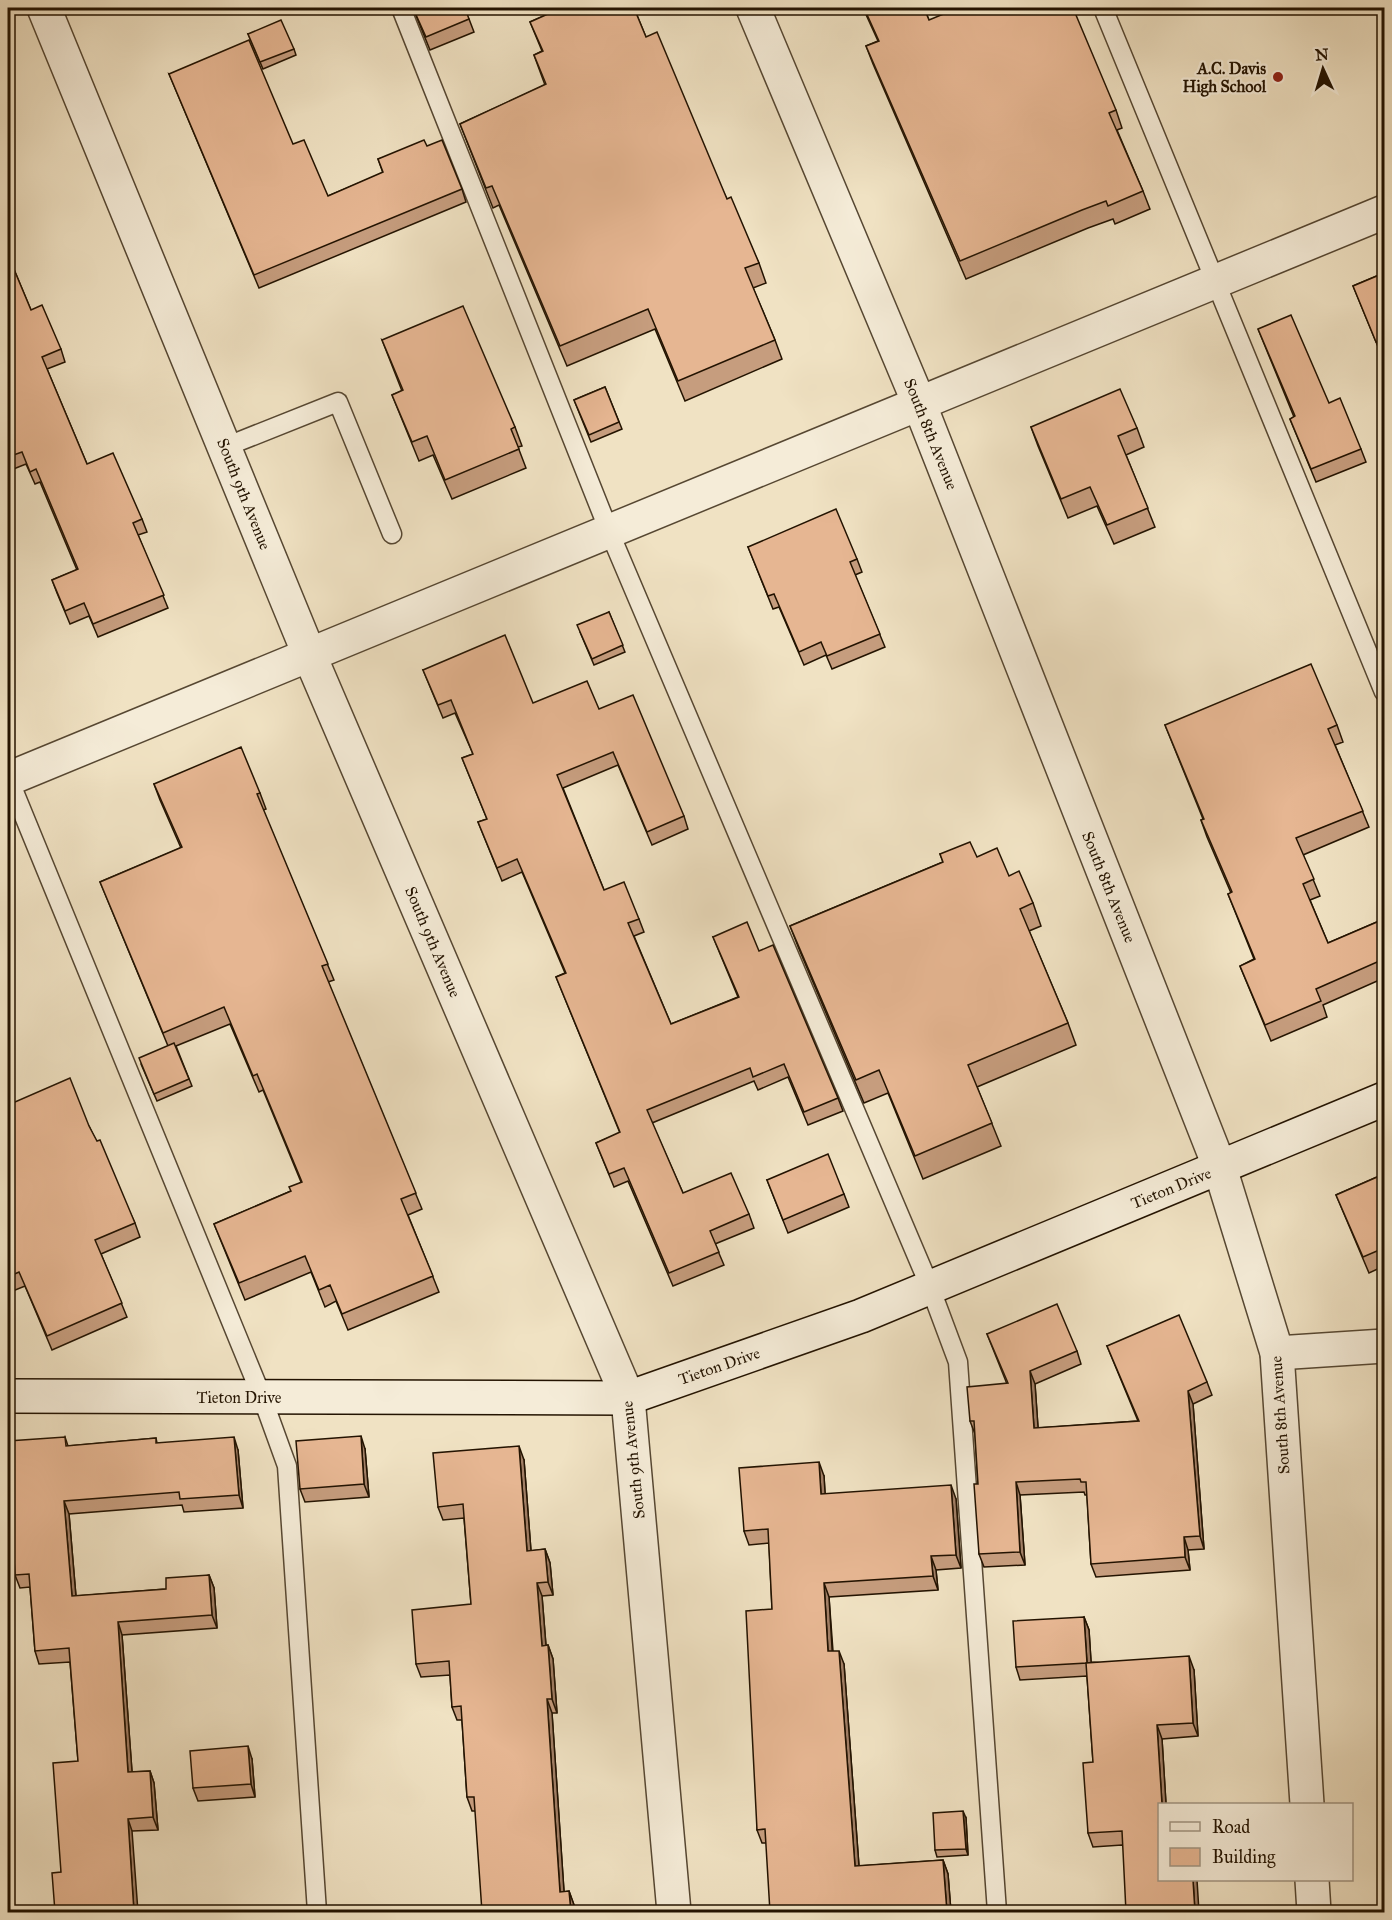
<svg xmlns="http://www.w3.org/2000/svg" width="1392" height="1920" viewBox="0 0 1392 1920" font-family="'IM FELL Great Primer',serif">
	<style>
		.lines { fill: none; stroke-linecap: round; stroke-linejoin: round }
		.lane-casing { stroke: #564732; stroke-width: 21 }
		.street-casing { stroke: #564732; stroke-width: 36 }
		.secondary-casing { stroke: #231301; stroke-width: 36 }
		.lane { stroke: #f5ecd8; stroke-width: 18 }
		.street { stroke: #f5ecd8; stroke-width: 33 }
		.secondary { stroke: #f5ecd8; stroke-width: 33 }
		.wall { fill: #c69d7e; stroke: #231301; stroke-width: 1.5 }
		.shaded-wall { fill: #a17f66; stroke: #231301; stroke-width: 1.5 }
		.building { fill: #e6b692; stroke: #231301; stroke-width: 1.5 }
		.poi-dot { fill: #8f2418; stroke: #f5ecd8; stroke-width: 2 }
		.labels { text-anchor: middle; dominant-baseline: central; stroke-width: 4.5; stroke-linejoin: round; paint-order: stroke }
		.poi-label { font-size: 16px; font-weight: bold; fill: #231301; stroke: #f5ecd8; text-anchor: end }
		.street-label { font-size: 16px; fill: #231301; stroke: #f5ecd8 }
	</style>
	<rect width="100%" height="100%" fill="#f0e2c3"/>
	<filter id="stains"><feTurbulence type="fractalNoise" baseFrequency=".00333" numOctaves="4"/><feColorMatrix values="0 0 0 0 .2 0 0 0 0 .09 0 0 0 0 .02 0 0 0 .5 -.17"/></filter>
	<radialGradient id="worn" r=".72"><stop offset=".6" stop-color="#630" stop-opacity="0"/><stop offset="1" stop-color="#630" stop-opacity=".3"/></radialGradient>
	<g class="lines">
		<defs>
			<g id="lane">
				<path d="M401,8L609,531L930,1287L958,1362L997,1912"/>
				<path d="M1103,8L1384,692"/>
				<path d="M225,447L338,402L392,534"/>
				<path d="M8,777L262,1397L287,1466L317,1912"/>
			</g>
			<g id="street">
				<path d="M44,8L309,654L628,1398L674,1912"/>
				<path d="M753,8L919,403L1220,1168L1277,1353L1307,1804"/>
				<path d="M8,779L1384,212"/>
				<path d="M1277,1353L1384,1346"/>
				<path d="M1312,1880L1314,1912"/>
			</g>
			<path id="secondary" d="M8,1396L628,1398L861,1316L1384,1099"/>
		</defs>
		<!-- lane casing -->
		<use href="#lane" class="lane-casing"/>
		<!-- street casing -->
		<use href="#street" class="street-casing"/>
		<!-- secondary casing -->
		<use href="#secondary" class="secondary-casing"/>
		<!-- lane -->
		<use href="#lane" class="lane"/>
		<!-- street -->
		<use href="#street" class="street"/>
		<!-- secondary -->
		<use href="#secondary" class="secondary"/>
	</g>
	<!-- wall -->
	<g class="wall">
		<path d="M413,8L469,19L474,32L430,50Z"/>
		<path d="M547,8H634L646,37L759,263L766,283L753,288L775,340L782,359L685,401L655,329L567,366L499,205L493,208L460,124L545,85L534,55L542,51L530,22L549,14Z"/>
		<path d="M863,8H924L929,20L1116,110L1122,128L1117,130L1143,191L1150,209L1115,224L1113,219L1088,228L966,279L873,64L866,46L878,41Z"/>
		<path d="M248,34L294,49L296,55L263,69Z"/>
		<path d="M169,74L293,144L328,196L383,173L378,159L427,146L462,189L466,202L259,288Z"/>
		<path d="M8,255L31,310L61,349L65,362L47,369L87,464L142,519L147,532L138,535L168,608L98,637L89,616L70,624L57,593L52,580L77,570L40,482L35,484L26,464L11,470L8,462Z"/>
		<path d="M1384,273V353L1381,354L1353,286Z"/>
		<path d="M1258,329L1329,403L1361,449L1366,462L1316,482L1290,419L1294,417Z"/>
		<path d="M382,340L515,427L522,446L518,447L526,468L452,499L433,455L419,461L392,395L402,391Z"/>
		<path d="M605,387L622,429L591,442L574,400Z"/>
		<path d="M1031,427L1137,428L1144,447L1126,455L1155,527L1114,544L1097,506L1068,518L1038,446Z"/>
		<path d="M748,547L857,559L862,572L855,575L885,647L832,669L826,655L804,665L779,607L773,609Z"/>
		<path d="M609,612L625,652L594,665L580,632Z"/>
		<path d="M423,670L533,703L599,709L684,816L688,829L652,845L618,765L563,788L604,890L639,919L644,932L634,936L671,1024L738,997L713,937L759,951L838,1098L843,1111L808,1125L788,1077L758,1090L754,1081L652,1123L683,1193L749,1214L754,1228L715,1244L724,1265L673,1286L628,1181L614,1187L596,1143L620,1133L556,977L565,973L522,872L502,881L478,822L487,819L462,758L473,754L455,713L443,718Z"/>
		<path d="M1165,725H1337L1343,742L1335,745L1369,827L1303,855L1320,896L1310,900L1328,943L1384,919V978L1323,1005L1327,1017L1271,1041L1240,966L1254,959L1228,894L1231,893L1207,837L1201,820L1203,819Z"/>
		<path d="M154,784L260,793L266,809L263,810L334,980L328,982L422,1209L408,1215L439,1292L348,1330L336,1301L325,1307L311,1272L245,1300L214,1224L291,1191L301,1182L263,1090L259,1092L230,1024L176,1046L192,1086L157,1101L141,1064L168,1046L100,882L181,848L160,800Z"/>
		<path d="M940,854L977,857L1009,876L1033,903L1041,926L1029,931L1068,1023L1076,1045L977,1087L1001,1146L923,1179L888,1093L864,1103L799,949L790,926L943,862Z"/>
		<path d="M8,1105L89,1126L135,1223L140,1237L101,1254L127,1317L52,1350L25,1286L8,1293Z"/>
		<path d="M1384,1174V1266L1369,1273L1336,1195Z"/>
		<path d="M767,1180L844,1194L849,1207L788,1233Z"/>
		<path d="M987,1334L1077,1351L1081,1364L1035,1384L1038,1428L1138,1421L1107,1346L1207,1382L1212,1395L1193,1404L1204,1549L1188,1550L1190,1570L1096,1577L1091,1564L1087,1495H1085L1084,1492L1020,1495L1025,1565L984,1567L979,1554L978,1484L975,1434L970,1421L1007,1384Z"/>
		<path d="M65,1437L68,1446L156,1438L157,1443L238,1450L243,1508L184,1512L182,1505L69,1514L76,1596L166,1589L209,1575L214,1588L217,1628L122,1635L132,1772L150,1771L154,1783L158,1830L132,1831L61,1872L78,1761L70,1662L39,1664L35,1651L30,1587L20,1588L15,1575Z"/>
		<path d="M365,1449L369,1497L305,1502L300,1489Z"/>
		<path d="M524,1460L531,1551L545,1549L550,1563L553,1595L542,1596L546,1645H548L553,1659L557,1713H552L564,1892L569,1891L574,1905L475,1811H472L467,1797L462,1720H457L452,1707L450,1675L421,1677L416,1664L471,1604L464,1518L443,1520L438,1507Z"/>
		<path d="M824,1476L825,1494L956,1499L961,1568L936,1570L938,1590L829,1597L833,1651L844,1664L859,1866L943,1860L948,1874L951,1912L766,1843H762L757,1830L772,1609L769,1543L749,1545L744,1531Z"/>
		<path d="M1084,1617L1089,1630L1091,1662L1194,1670L1198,1736L1162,1739L1166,1804H1160V1880L1122,1845L1093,1847L1088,1833L1093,1762L1087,1676L1020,1680L1016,1667Z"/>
		<path d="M252,1759L255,1797L198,1801L193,1788Z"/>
		<path d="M966,1818L968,1855L937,1857L935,1850Z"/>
	</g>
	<!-- shaded-wall -->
	<g class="shaded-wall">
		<path d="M1030,1371L1035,1384L1039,1441L1034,1428Z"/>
		<path d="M1188,1391L1193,1404L1204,1549L1200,1536Z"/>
		<path d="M361,1436L365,1449L369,1497L364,1484Z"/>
		<path d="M234,1437L238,1450L243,1508L239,1495Z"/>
		<path d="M519,1446L524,1460L532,1564L527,1551Z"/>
		<path d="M819,1462L824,1476L826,1508L821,1494Z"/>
		<path d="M1016,1482L1020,1495L1025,1565L1020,1552Z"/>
		<path d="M951,1485L956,1499L961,1568L956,1555Z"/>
		<path d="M64,1501L69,1514L77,1609L72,1596Z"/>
		<path d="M1184,1537L1188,1550L1190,1570L1185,1557Z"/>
		<path d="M545,1549L550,1563L553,1595L548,1582Z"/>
		<path d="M931,1556L936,1570L938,1590L933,1576Z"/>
		<path d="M209,1575L214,1588L217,1628L212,1615Z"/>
		<path d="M537,1583L542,1596L547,1659L542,1646Z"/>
		<path d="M824,1583L829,1597L833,1665L828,1651Z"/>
		<path d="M1084,1617L1089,1630L1092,1676L1087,1663Z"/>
		<path d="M118,1622L122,1635L133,1785L128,1772Z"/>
		<path d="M548,1645L553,1659L557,1713L552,1699Z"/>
		<path d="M839,1651L844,1664L860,1880L855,1866Z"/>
		<path d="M1189,1656L1194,1670L1198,1736L1193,1723Z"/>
		<path d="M547,1699L552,1713L565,1906L560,1892Z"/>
		<path d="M1157,1725L1162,1739L1166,1804H1162Z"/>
		<path d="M248,1746L252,1759L255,1797L251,1784Z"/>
		<path d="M150,1771L154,1783L158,1830L153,1817Z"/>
		<path d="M963,1811L966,1818L968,1855L966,1849Z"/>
		<path d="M128,1819L132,1831L138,1912H134Z"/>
		<path d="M943,1860L948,1874L951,1912H947Z"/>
		<path d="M1193,1880H1197L1199,1912H1195Z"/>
		<path d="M569,1891L574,1905L575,1912H571Z"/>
	</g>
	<!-- building -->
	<g class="building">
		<path d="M413,8H465L469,19L426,37Z"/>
		<path d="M548,8H634L646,37L657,32L727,199L731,197L759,263L745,268L775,340L678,381L648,309L560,346L492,186L486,188L460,124L546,84L534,55L543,51L530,22L550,13Z"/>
		<path d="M864,8H924L929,20L958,8H1073L1116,110L1109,113L1143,191L1108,206L1106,201L1082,210L960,261L866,46L879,41Z"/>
		<path d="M281,20L294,49L260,62L248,34Z"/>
		<path d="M249,40L293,144L304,140L328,196L383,172L378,159L424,140L427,146L442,140L462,189L254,275L169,74Z"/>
		<path d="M8,255L31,310L42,305L61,349L42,357L87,464L113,453L142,519L133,523L164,595L93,624L84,603L65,611L52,580L78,569L36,469L30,472L22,452L8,457Z"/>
		<path d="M1384,273V338L1376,342L1353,286Z"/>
		<path d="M463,306L515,427L511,429L519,449L445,480L427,436L412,442L392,395L403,390L382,340Z"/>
		<path d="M1291,315L1329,403L1340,398L1361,449L1311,469L1290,419L1295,416L1258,329Z"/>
		<path d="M605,387L619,422L589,435L574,400Z"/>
		<path d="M1120,389L1137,428L1118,436L1148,508L1107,525L1090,487L1061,499L1031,427Z"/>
		<path d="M836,509L857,559L850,562L880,634L827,656L821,642L799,652L774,594L768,596L748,547Z"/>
		<path d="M609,612L623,645L592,659L577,625Z"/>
		<path d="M505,635L533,703L587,681L599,709L633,695L684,816L647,832L613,752L557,775L604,890L624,882L639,919L628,923L671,1024L739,997L713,937L747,922L759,951L773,945L838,1098L804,1112L784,1064L753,1077L750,1068L647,1110L683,1193L731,1173L749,1214L710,1231L719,1252L669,1273L624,1168L609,1174L596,1143L620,1132L556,977L566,973L517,859L497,868L478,822L487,819L462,758L473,754L451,700L438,705L423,670Z"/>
		<path d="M1311,664L1337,725L1328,729L1363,811L1296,838L1314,879L1303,884L1328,943L1384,919V959L1316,989L1321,1001L1265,1025L1240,966L1255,959L1228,894L1232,892L1201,820L1204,819L1165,725Z"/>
		<path d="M241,747L260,793L257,794L328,964L322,966L416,1193L401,1199L433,1276L342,1314L330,1285L319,1290L305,1256L239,1283L214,1224L291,1191L289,1187L302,1182L257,1074L253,1076L224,1007L163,1033L100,882L182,847L154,784Z"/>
		<path d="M970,842L977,857L997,848L1009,876L1019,871L1033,903L1020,909L1068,1023L968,1065L992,1123L915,1156L879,1070L856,1080L790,926L943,862L940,854Z"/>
		<path d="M1384,868V879L1380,870Z"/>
		<path d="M174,1043L189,1079L154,1094L139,1058Z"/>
		<path d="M70,1078L89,1126L97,1141L100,1140L135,1223L95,1240L122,1303L47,1336L19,1272L8,1277V1105Z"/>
		<path d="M828,1154L844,1194L783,1220L767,1180Z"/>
		<path d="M1384,1174V1248L1363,1257L1336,1195Z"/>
		<path d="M1057,1304L1077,1351L1030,1371L1034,1428L1139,1421L1107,1346L1179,1315L1207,1382L1188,1391L1200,1536L1184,1537L1185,1557L1091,1564L1086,1482H1081L1080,1479L1016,1482L1020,1552L979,1554L974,1484H978L974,1421H970L967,1387L1008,1383L987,1334Z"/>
		<path d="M361,1436L364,1484L300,1489L296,1441Z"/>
		<path d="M65,1437L66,1446L156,1438V1443L234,1437L239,1495L180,1499L179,1492L64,1501L72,1596L166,1589V1578L209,1575L212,1615L118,1622L128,1772L150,1771L153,1817L128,1819L134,1912H55L52,1873L61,1872L53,1763L78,1761L69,1648L35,1651L29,1574L15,1575L8,1460V1441Z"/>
		<path d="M519,1446L527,1551L545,1549L548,1582L537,1583L542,1646L548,1645L552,1699H547L560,1892L569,1891L571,1912H482L474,1797H467L461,1706L452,1707L449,1661L416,1664L412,1610L471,1604L463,1504L438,1507L433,1453Z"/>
		<path d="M819,1462L821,1494L951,1485L956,1555L931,1556L933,1576L824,1583L828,1651H839L855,1866L943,1860L947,1912H770L765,1829L757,1830L746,1611L772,1609L768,1529L744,1531L739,1468Z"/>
		<path d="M1084,1617L1087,1663L1016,1667L1013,1621Z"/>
		<path d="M1189,1656L1193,1723L1157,1725L1162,1804H1160V1880H1193L1195,1912H1126L1122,1831L1088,1833L1083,1763L1093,1762L1086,1663Z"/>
		<path d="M248,1746L251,1784L193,1788L190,1751Z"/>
		<path d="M963,1811L966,1849L935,1850L933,1813Z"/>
	</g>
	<!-- markers -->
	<circle class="poi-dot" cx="1278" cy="77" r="6"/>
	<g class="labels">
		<!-- poi labels -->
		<g class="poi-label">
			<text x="1266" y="68">A.C. Davis<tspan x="1266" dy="18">High School</tspan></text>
		</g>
		<!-- street labels -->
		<g class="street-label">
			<text transform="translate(931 434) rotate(68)">South 8th Avenue</text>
			<text transform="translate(244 494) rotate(68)">South 9th Avenue</text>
			<text transform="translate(1109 887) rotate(68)">South 8th Avenue</text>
			<text transform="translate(433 942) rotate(67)">South 9th Avenue</text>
			<text transform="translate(1171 1188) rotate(-22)">Tieton Drive</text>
			<text transform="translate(719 1366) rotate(-19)">Tieton Drive</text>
			<text x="239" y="1397">Tieton Drive</text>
			<text transform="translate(1280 1415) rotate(-94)">South 8th Avenue</text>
			<text transform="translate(633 1460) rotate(-96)">South 9th Avenue</text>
		</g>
	</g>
	<!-- margin -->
	<rect width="1392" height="1920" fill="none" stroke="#f0e2c3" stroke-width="30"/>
	<rect x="9" y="9" width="1374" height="1902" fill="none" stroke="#231301" stroke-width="3"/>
	<rect x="15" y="15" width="1362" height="1890" fill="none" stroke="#231301" stroke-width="1.5"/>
	<!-- legend -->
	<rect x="1158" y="1803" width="195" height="78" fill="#f5ecd8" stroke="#a19582" stroke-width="1.5"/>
	<rect x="1170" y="1822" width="30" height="9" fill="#f5ecd8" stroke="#a19582" stroke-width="1.5"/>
	<text x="1212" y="1833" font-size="18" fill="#231301">Road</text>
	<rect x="1170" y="1848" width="30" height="18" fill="#e6b692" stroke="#a19582" stroke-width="1.5"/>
	<text x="1212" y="1863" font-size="18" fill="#231301">Building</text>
	<!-- north arrow -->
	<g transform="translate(1323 69) rotate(356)" stroke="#f5ecd8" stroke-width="4.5" paint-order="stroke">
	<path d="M0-4.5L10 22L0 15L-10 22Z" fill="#231301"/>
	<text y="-9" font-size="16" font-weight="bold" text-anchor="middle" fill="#231301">N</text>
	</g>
	<rect width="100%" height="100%" filter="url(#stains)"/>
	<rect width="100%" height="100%" fill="url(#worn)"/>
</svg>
